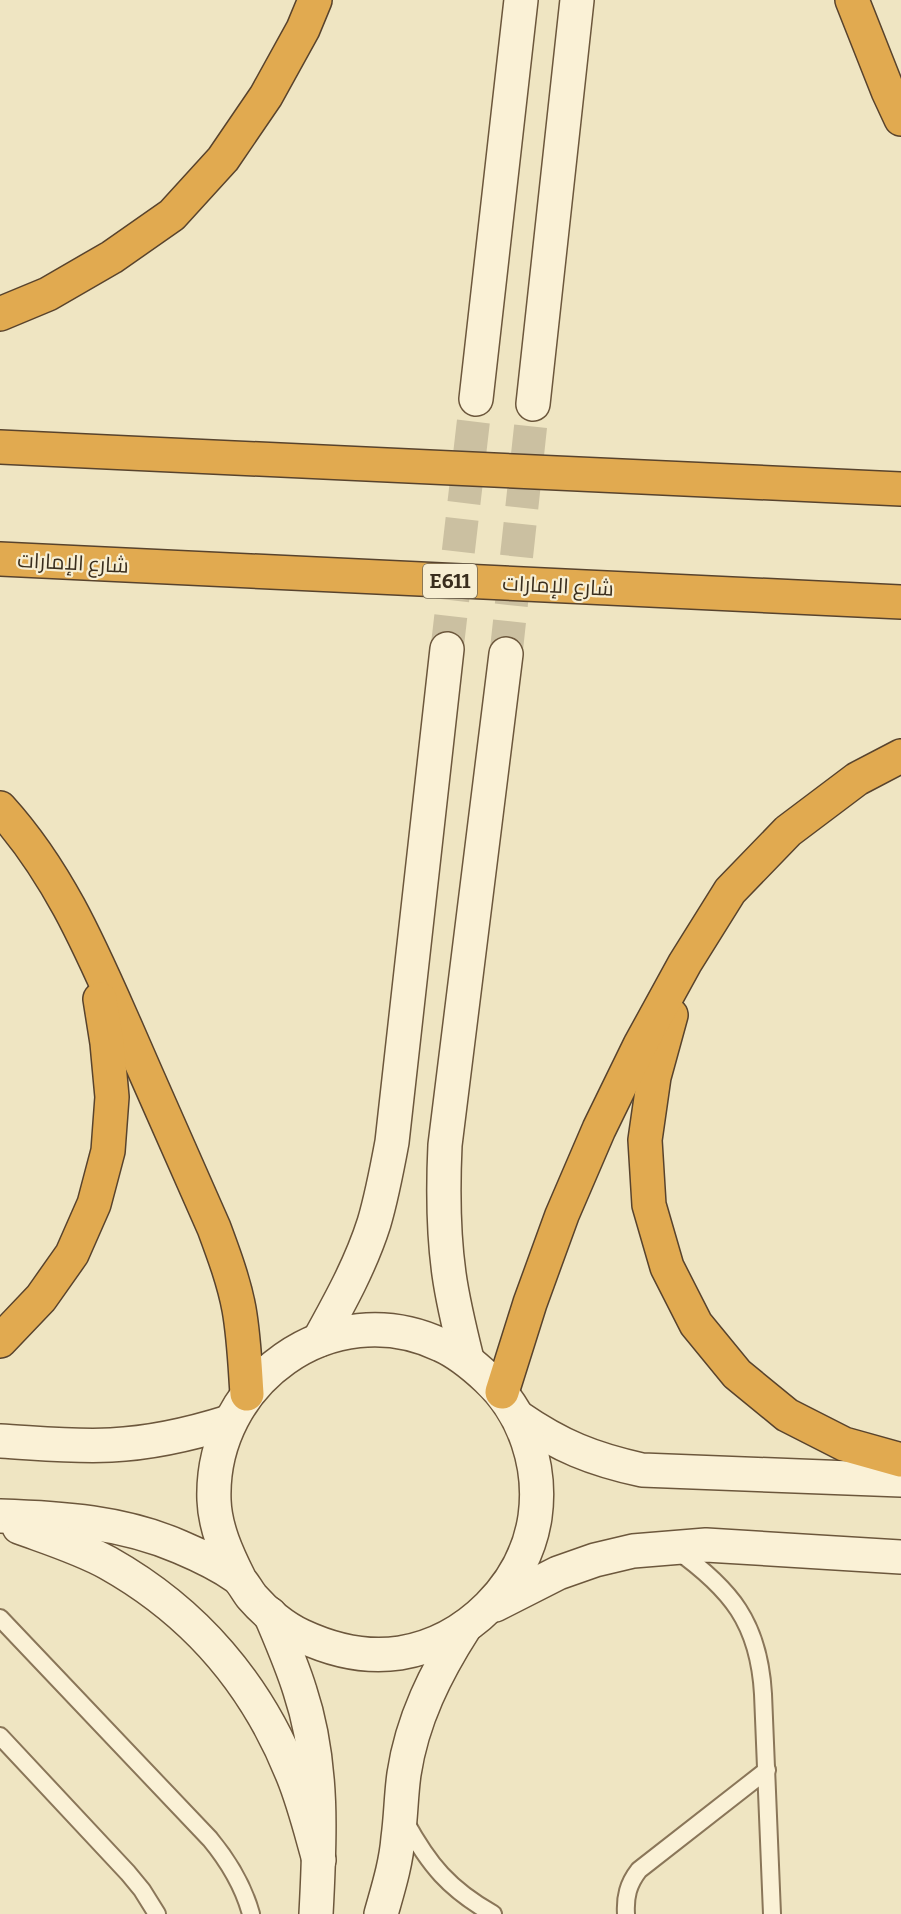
<svg xmlns="http://www.w3.org/2000/svg" width="901" height="1914" viewBox="0 0 901 1914" font-family="Bitter,Cairo,serif">
	<style>
		.lines { fill: none; stroke-linecap: round; stroke-linejoin: round }
		.secondary-tunnel { stroke: #cbc0a1; stroke-width: 33; stroke-dasharray: 33 16; stroke-linecap: butt }
		.lane-casing { stroke: #8a7659; stroke-width: 20 }
		.secondary-casing { stroke: #6c573c; stroke-width: 36 }
		.highway-casing { stroke: #58432d; stroke-width: 36 }
		.lane { stroke: #faf1d6; stroke-width: 16 }
		.secondary { stroke: #faf1d6; stroke-width: 33 }
		.highway { stroke: #e1aa50; stroke-width: 33 }
		.labels { text-anchor: middle; dominant-baseline: central; stroke-width: 4.5; stroke-linejoin: round; paint-order: stroke }
		.shield { fill: #f7eed2; stroke: #726753; stroke-width: 1.5 }
		.shield-label { font-size: 20px; font-weight: bold; fill: #392d1d }
		.street-label { font-size: 21px; fill: #392d1d; stroke: #f7eed2 }
	</style>
	<rect width="100%" height="100%" fill="#efe5c2"/>
	<g class="lines">
		<!-- secondary-tunnel -->
		<g class="secondary-tunnel">
			<path d="M447,649L476,399"/>
			<path d="M506,654L533,404"/>
		</g>
		<defs>
			<g id="lane">
				<path d="M675,1549C731,1589 759,1623 763,1694L772,1914"/>
				<path d="M0,1618L210,1839C229,1862 243,1885 251,1914"/>
				<path d="M0,1736L128,1873L142,1890L157,1914"/>
				<path d="M405,1821C429,1865 449,1889 493,1914"/>
				<path d="M626,1914C625,1897 628,1884 639,1870L767,1770"/>
			</g>
			<g id="secondary">
				<path d="M476,399L521,0"/>
				<path d="M533,404L577,0"/>
				<path d="M319,1340C340,1302 361,1264 374,1223C382,1196 387,1169 392,1142L447,649"/>
				<path d="M467,1359C460,1331 453,1303 449,1274C443,1231 443,1188 445,1145L506,654"/>
				<path d="M518,1417C560,1446 592,1459 642,1470L901,1480"/>
				<path d="M0,1441C37,1443 74,1447 111,1445C152,1443 191,1434 229,1422"/>
				<path d="M0,1516C62,1518 123,1522 180,1547C199,1555 220,1565 237,1577C243,1582 247,1591 252,1597C265,1612 284,1628 302,1636C332,1650 367,1658 400,1653C467,1642 525,1585 535,1517C542,1467 525,1413 487,1378C473,1365 459,1353 441,1345C331,1293 210,1382 214,1500C215,1528 227,1554 239,1578"/>
				<path d="M19,1527C49,1538 81,1548 108,1563C195,1612 257,1685 293,1776C304,1803 311,1832 319,1860"/>
				<path d="M495,1605L558,1573L595,1560L633,1551L706,1545L901,1557"/>
				<path d="M270,1614C281,1640 292,1665 300,1691C324,1763 320,1840 316,1914"/>
				<path d="M381,1914C388,1889 396,1864 398,1838C401,1817 401,1795 404,1774C412,1720 436,1672 465,1627"/>
			</g>
			<g id="highway">
				<path d="M852,0L888,91L901,119"/>
				<path d="M0,314L48,294L112,257L172,215L223,159L266,96L303,29L315,0"/>
				<path d="M0,447L901,489"/>
				<path d="M0,559L901,602"/>
				<path d="M0,808C59,873 91,949 126,1028C155,1095 185,1162 214,1228C224,1255 234,1282 239,1309C244,1337 245,1365 247,1394"/>
				<path d="M671,1015L654,1077L645,1140L649,1205L667,1267L696,1324L737,1374L787,1415L844,1444L901,1460"/>
				<path d="M0,1341L41,1298L72,1254L94,1204L108,1151L112,1097L107,1043L100,999"/>
				<path d="M502,1392L530,1303L562,1215L599,1129L640,1045L685,963L730,891L788,831L857,779L901,756"/>
			</g>
		</defs>
		<!-- lane casing -->
		<use href="#lane" class="lane-casing"/>
		<!-- secondary casing -->
		<use href="#secondary" class="secondary-casing"/>
		<!-- highway casing -->
		<use href="#highway" class="highway-casing"/>
		<!-- lane -->
		<use href="#lane" class="lane"/>
		<!-- secondary -->
		<use href="#secondary" class="secondary"/>
		<!-- highway -->
		<use href="#highway" class="highway"/>
	</g>
	<g class="labels">
		<!-- shield labels -->
		<rect class="shield" x="423" y="564" width="54" height="34" rx="4.5"/>
		<g class="shield-label">
			<text x="450" y="581">E611</text>
		</g>
		<!-- street labels -->
		<g class="street-label">
			<text transform="translate(73 563) rotate(3)">شارع الإمارات</text>
			<text transform="translate(558 586) rotate(3)">شارع الإمارات</text>
		</g>
	</g>
</svg>
